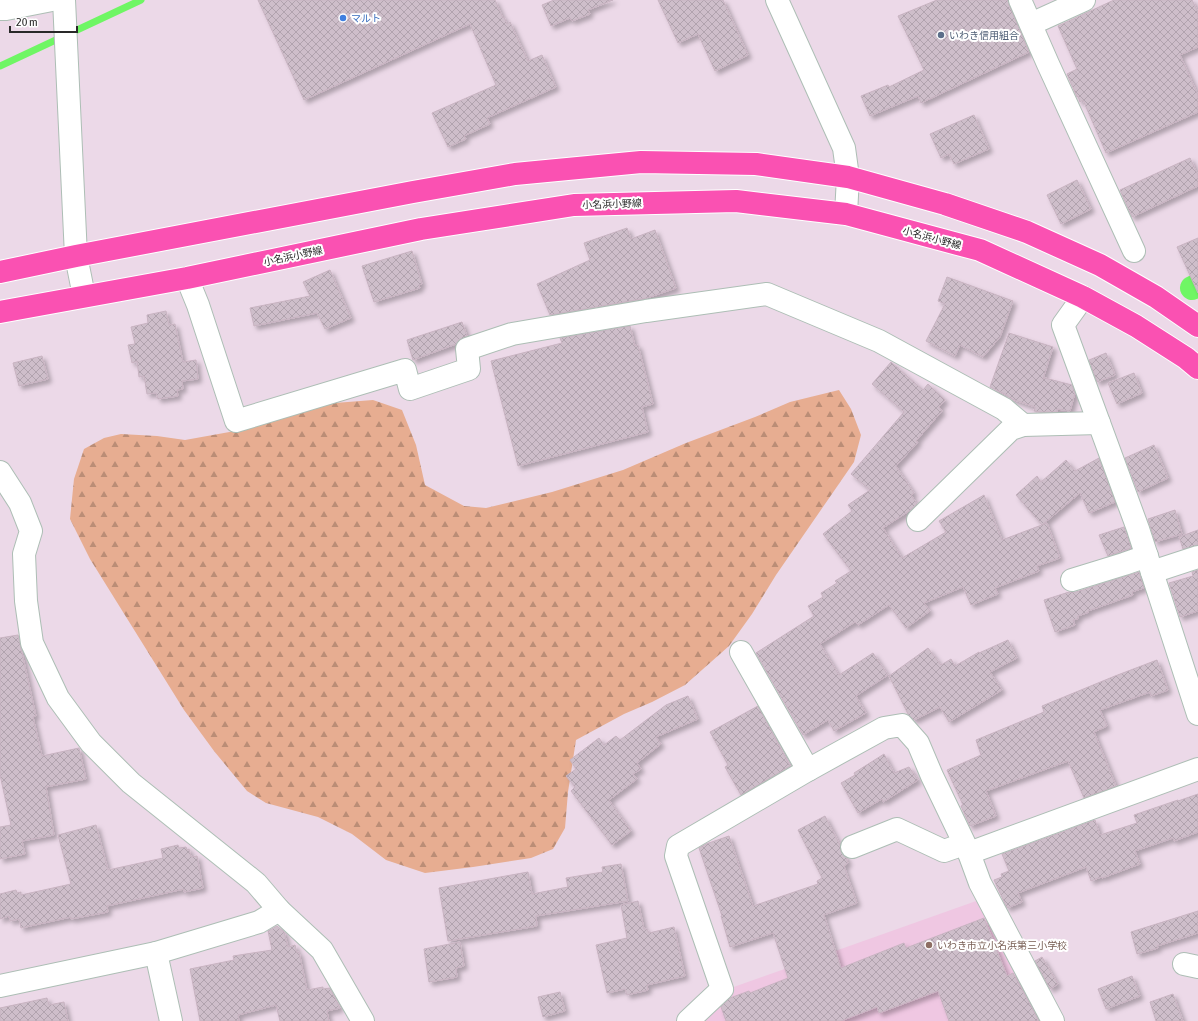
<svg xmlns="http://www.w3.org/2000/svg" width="1198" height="1021" viewBox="0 0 1198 1021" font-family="'Asap Condensed','Noto Sans JP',sans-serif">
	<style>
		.education { fill: #efc7e2 }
		.forest { fill: url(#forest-firs) }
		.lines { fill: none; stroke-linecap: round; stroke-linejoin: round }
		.stream { stroke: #6ff664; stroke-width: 7 }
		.canal { stroke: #6ff664; stroke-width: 24 }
		.building { fill: url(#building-cross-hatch); stroke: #c8b3c1; filter: url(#shadow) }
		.minor-casing { stroke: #adbeb5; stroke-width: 24 }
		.primary-casing { stroke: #fff; stroke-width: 24 }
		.minor { stroke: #fff; stroke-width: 22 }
		.primary { stroke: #fa51b2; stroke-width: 22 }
		.shop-dot { fill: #3f7fe0; stroke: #fff; stroke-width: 1.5 }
		.service-dot { fill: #5c6f8a; stroke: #fff; stroke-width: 1.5 }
		.education-dot { fill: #8d6e63; stroke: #fff; stroke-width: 1.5 }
		.labels { text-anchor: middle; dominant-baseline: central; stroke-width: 4; stroke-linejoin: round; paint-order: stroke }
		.shop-label { font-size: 10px; fill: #366cbe; stroke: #fff; text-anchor: start }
		.service-label { font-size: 10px; fill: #4e5e75; stroke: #fff; text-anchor: start }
		.street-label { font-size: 10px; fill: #292929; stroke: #fff }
		.education-label { font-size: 10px; fill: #785e54; stroke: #fff; text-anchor: start }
	</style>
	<defs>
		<pattern id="forest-firs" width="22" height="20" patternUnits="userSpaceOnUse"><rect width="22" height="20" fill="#e7ad91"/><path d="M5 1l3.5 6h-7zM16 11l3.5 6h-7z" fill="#bb8d76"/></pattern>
		<pattern id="building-cross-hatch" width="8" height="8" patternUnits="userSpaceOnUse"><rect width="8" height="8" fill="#cebeca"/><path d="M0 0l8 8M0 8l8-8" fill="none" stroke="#b1a3ae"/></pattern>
		<filter id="shadow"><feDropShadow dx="3.5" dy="3.5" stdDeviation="2" flood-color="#0004"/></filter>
	</defs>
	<rect width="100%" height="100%" fill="#ecd9e8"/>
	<!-- education -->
	<path class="education" d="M979,900L1044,1021H692L728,989Z"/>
	<!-- forest -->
	<path class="forest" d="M839,390L851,409L861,435L854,462L776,575L752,614L729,646L685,685L652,702L624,714L576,740L568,792L565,828L553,849L531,858L473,867L425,873L386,860L352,834L318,817L266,803L247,791L214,751L184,710L90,559L70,519L74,479L84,449L104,438L121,434L157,436L185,440L235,431L335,403L373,400L402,410L416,445L425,485L464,506L486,508L552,492L623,470L686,443L755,417L790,402Z"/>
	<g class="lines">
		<!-- stream -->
		<path class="stream" d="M0,66L141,0"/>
		<!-- canal -->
		<path class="canal" d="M1192,288L1198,285"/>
	</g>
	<!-- building -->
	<g class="building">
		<path d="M258,0H495L503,18L504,17L507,24L510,22L528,61L542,55L556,87L487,118L490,124L464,136L466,139L448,147L432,113L496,85L470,24L304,100Z"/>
		<path d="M554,0H613L588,10L590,14L572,21L570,18L551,26L542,5Z"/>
		<path d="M658,0H723L748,55L715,71L698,34L678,43Z"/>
		<path d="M937,0H1008L1009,5L1029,52L921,103L918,96L870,116L861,96L888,85L889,87L924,70L898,16Z"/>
		<path d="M1114,0H1192L1198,12V47L1180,55L1198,95V112L1106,153L1083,100L1080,102L1078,96L1077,97L1067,74L1077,69L1058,26Z"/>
		<path d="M974,115L989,149L954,164L949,154L941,158L930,134Z"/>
		<path d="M1190,158L1198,175V186L1132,217L1120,190Z"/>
		<path d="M1077,180L1091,209L1061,224L1047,195Z"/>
		<path d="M627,228L631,239L655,230L676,288L647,298L550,315L537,284L590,260L584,243Z"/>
		<path d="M1198,238V293L1177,247Z"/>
		<path d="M412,251L422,284L419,285L420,288L374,302L362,266Z"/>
		<path d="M330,270L351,318L325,329L317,313L254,326L250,308L310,296L303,282Z"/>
		<path d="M947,277L1013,301L1000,337L983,357L960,345L955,356L926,341L945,304L938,301Z"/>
		<path d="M166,311L169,325L175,324L183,362L196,360L198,379L182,381L183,389L177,390L178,396L158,399L156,393L147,394L144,376L139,377L137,361L132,363L128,345L135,344L131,327L148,323L147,315Z"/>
		<path d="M462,322L467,336L459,340L456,344L413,360L407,340Z"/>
		<path d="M630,326L635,346L638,345L653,404L642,407L648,432L518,466L491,361L562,343L560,338Z"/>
		<path d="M1009,333L1053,347L1043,379L1045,378L1072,385L1075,393L1070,411L1057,409V412H1040L1034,411L1035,407L1012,399L1007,396V395L990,387Z"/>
		<path d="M1106,353L1115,375L1097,382L1089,360Z"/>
		<path d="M42,356L48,379L19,386L13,363Z"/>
		<path d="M891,362L923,390L928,384L945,400L939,407L942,411L916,441L918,442L896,466L914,493L911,495L917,504L909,511L883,528L902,558L946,532L939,521L984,495L1002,540L1047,523L1060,558L1037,566L1039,571L995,588L998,594L971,605L963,587L924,603L930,611L906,628L889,605L858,625L855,622L820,644L839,675L873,653L888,675L856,696L866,713L834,731L828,720L803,735L756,653L814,616L808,606L823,597L821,593L837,583L835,581L851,571L823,534L852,511L848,505L870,490L851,474L904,412L872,384Z"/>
		<path d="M1134,373L1142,393L1117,404L1108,383Z"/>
		<path d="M1154,445L1168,478L1138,492L1125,458Z"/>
		<path d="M1099,458L1115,502L1089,513L1080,493L1042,525L1016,495L1037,476L1041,482L1066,460L1075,471Z"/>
		<path d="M1175,510L1182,534L1155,542L1148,519Z"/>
		<path d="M1124,527L1131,548L1108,556L1099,535Z"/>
		<path d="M1198,530V545L1183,549L1179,537Z"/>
		<path d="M1198,570V611L1180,617L1169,583L1193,576L1192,572Z"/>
		<path d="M1139,572L1144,588L1132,592L1133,595L1088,611L1089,612L1078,616V619L1073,620L1075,625L1055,632L1044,600L1069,592H1076Z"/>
		<path d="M18,635L36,716L33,717L42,756L79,748L86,779L46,787L54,835L22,841L25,854L0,859V827L11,825L0,775V638Z"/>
		<path d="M1008,640L1017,658L990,672L1002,690L949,722L940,707L914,720L908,714L889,676L928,648L941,665L951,659L955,666L979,652V653Z"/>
		<path d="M1157,660L1168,690L1151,696L1150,692L1100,710L1107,726L1094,732L1116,786L1084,798L1068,761L986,791L996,816L970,826L961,806L963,805L947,770L981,755L976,740L1044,712L1042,706L1115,676Z"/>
		<path d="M688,696L698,719L656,737L661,744L637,763L641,769L633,774L637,779L609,800L631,831L612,845L571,791L575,787L566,776L576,769L570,760L599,738L604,745L616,736L620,740L666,705Z"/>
		<path d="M758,706L790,766L741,795L725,767L728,765L710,732Z"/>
		<path d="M884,754L894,773L909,767L918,780L883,802L882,799L858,813L841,783L855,775L854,773Z"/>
		<path d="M1198,794V832L1174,841L1173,838L1135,851L1140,864L1102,878L1101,877L1091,881L1086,867L1018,893L1022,902L1007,908L994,880L1002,877L1001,874L1009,871L1002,854L1095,820L1100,835L1137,823L1134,815L1178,800V801Z"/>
		<path d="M825,816L840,845L841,852L846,857L848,863L844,866L857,903L824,915L841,968L904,943L906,948L984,918L1007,976L1013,973L1039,1021H949L938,991L879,1013L877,1007L841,1021H726L721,1007L730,998L749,991L750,993L788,978L773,933L730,947L721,916H722L699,848L706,844L729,836L753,906L818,884L817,881L822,878L798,830Z"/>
		<path d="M96,825L108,870L163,858L161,849L178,845L179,848L186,847L187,850L189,849L191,857L197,856L203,888L184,892V889L107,906L108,912L71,919V917L21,928L19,919L10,921L9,916L0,919V894L16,890L17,893L21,892V895L71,884L58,835Z"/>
		<path d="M621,864L628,901L536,916L537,926L448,941L439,888L528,872L532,894L568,887L566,878L603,872L602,867Z"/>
		<path d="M638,901L644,929H647L649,933L674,927L685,976L647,985L648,990L627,995L625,989L607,993L596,945L627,938L621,905Z"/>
		<path d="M1198,911V933L1157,946L1158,948L1137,954L1131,932Z"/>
		<path d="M277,926L284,932L288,947L295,945L297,953L299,952L307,990L323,987V989L330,988L340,1008L327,1011L329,1021H280L276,1005L238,1015L239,1021H200L190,969L234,960L233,956L272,950L268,931Z"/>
		<path d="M460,942L464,966L456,968L457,977L429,982L424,949Z"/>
		<path d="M1042,957L1058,984L1050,989L1035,961Z"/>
		<path d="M1132,976L1140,996L1106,1009L1098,989Z"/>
		<path d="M560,992L565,1011L543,1017L538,997Z"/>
		<path d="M1173,994L1183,1021H1156L1150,1002Z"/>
		<path d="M47,998L49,1005L64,1002L68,1021H0V1008Z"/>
	</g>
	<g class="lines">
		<defs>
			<g id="minor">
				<path d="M64,0L76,256L84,296"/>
				<path d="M777,0L844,148L848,177L846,214"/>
				<path d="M1020,0L1048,64L1134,251"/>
				<path d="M0,9H6L52,0"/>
				<path d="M1031,24L1084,0"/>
				<path d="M187,278L198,305L236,421L405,370L410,389L469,369L467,349L512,334L646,311L767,294L879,341L1004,409L1023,425"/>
				<path d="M1083,297L1063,325L1138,529L1198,714"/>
				<path d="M0,472L20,503L31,531L24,554L26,601L32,643L58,698L91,743L131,783L256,883L279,910L322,950L363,1021"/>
				<path d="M918,520L1011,429L1023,425L1099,423"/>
				<path d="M1152,572L1198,557"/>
				<path d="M1072,580L1124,564L1147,556"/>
				<path d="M741,652L808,770"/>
				<path d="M852,847L897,829L944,851L964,844"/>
				<path d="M969,853L1198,769"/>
				<path d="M156,953L171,1021"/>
				<path d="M1184,964L1198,967"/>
				<path d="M0,986L156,953L259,922L279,910"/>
				<path d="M688,1021L722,989L676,856L678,846L808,770L884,728L902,725L918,743L932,776L969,853L980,883L1053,1021"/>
			</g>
			<g id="primary">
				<path d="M0,272L76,256L413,192L515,174L641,162L756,164L848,177L945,204L1027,232L1100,265L1156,297L1198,326"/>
				<path d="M0,312L187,278L421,229L574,205L736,201L846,214L980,250L1083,297L1136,326L1186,358L1198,368"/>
			</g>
		</defs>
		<!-- minor casing -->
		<use href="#minor" class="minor-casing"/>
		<!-- primary casing -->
		<use href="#primary" class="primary-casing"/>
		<!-- minor -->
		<use href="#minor" class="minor"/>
		<!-- primary -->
		<use href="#primary" class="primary"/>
	</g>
	<!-- markers -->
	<circle class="shop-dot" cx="343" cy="18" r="4"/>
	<circle class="service-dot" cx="941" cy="35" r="4"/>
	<circle class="education-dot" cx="929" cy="945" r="4"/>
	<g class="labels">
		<!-- shop labels -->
		<g class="shop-label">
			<text x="351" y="18">マルト</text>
		</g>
		<!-- service labels -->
		<g class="service-label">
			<text x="949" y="35">いわき信用組合</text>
		</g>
		<!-- street labels -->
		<g class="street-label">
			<text transform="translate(612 204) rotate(-2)">小名浜小野線</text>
			<text transform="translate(932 238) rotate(15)">小名浜小野線</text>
			<text transform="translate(293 256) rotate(-12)">小名浜小野線</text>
		</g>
		<!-- education labels -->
		<g class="education-label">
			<text x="937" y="945">いわき市立小名浜第三小学校</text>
		</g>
	</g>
	<!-- scale -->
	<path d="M10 26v6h67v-6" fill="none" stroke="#292929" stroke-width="2"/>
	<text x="16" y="26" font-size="12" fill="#292929" stroke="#ffffff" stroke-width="3" paint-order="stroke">20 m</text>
</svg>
